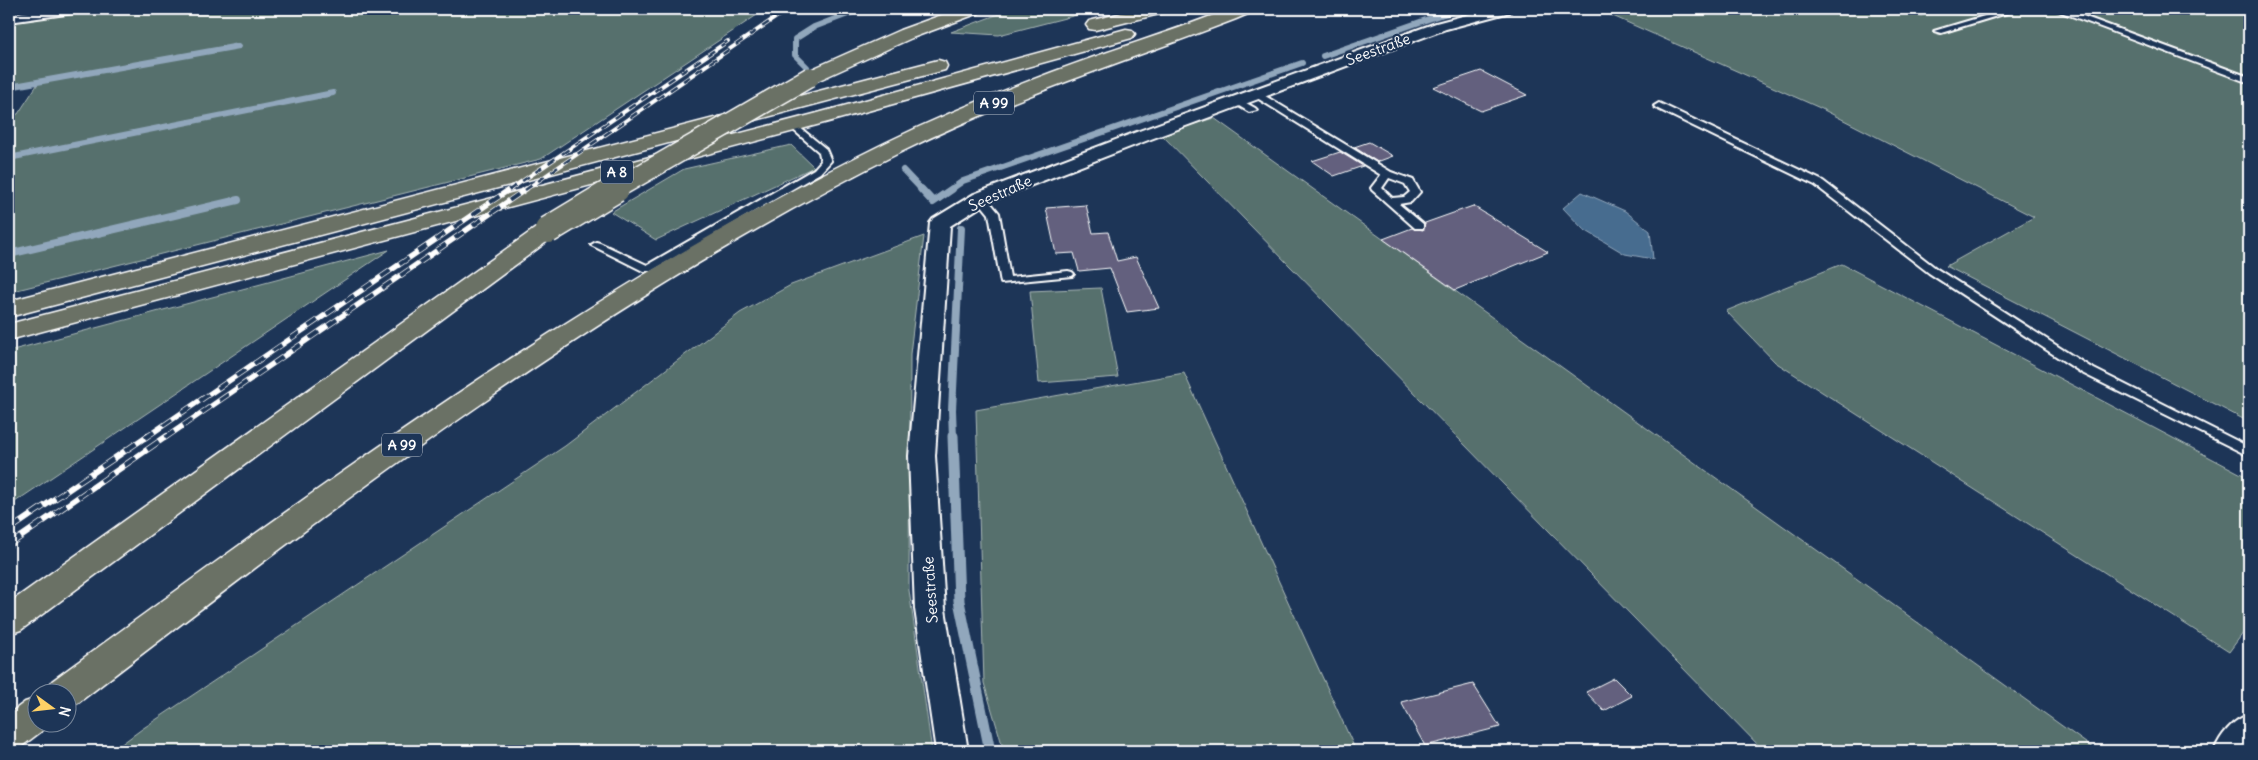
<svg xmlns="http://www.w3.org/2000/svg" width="2258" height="760" viewBox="0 0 2258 760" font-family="Delius,sans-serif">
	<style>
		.green { fill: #56706d; stroke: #aab8b6 }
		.water { fill: #476c8f; stroke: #91a7bc }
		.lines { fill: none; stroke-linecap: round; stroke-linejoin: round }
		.stream-far2 { stroke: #91a7bc; stroke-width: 6 }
		.stream-far1 { stroke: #91a7bc; stroke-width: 8 }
		.stream { stroke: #91a7bc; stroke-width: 11 }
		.building { fill: #63607e; stroke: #fff }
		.service-casing { stroke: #fff; stroke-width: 4 }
		.minor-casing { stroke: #fff; stroke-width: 4 }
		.motorway-casing { stroke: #fff; stroke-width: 3 }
		.service { fill: #1d3557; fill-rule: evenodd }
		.minor { fill: #1d3557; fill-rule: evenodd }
		.motorway { fill: #6a7165; fill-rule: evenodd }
		.rail-far2-casing { stroke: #fff; stroke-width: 4 }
		.rail-far1-casing { stroke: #fff; stroke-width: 5.5 }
		.rail-casing { stroke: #fff; stroke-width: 6 }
		.rail-far2 { stroke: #1d3557; stroke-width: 2.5; stroke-dasharray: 8; stroke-linecap: butt }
		.rail-far1 { stroke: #1d3557; stroke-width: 4; stroke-dasharray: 11; stroke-linecap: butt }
		.rail { stroke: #1d3557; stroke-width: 4.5; stroke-dasharray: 14; stroke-linecap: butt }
		.motorway-bridge-far1-casing { stroke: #fff; stroke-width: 22; stroke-linecap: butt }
		.motorway-bridge-casing { stroke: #fff; stroke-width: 29; stroke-linecap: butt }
		.motorway-bridge-far1 { stroke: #6a7165; stroke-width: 19 }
		.motorway-bridge { stroke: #6a7165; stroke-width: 26 }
		.labels { text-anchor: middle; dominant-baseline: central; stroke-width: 4.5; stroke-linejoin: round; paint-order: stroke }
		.shield { fill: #1d3557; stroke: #bbc2cd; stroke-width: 1 }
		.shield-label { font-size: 14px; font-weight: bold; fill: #fff }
		.street-label { font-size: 15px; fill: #fff; stroke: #1d3557 }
	</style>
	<rect width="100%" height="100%" fill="#1d3557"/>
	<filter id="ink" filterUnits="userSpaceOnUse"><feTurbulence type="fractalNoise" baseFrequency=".02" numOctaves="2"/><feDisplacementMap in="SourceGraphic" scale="10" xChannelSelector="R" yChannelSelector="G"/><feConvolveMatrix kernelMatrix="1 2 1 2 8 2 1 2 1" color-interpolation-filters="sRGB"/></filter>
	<g filter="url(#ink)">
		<!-- green -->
		<g class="green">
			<path d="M92,9H766L541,159L9,292V116L18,114L39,82L9,87V21Z"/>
			<path d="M1012,9H1100L999,35L951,32Z"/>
			<path d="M1597,9H1900L1921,16L1944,9H2249V422L1946,266L2034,217L1820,108Z"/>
			<path d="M1214,118L2097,751H1764L1161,134Z"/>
			<path d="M791,145L814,167L656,240L611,212L684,169Z"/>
			<path d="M924,236L910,354L909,590L932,751H112L142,729L565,446L740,313L791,285Z"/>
			<path d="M389,250L9,506V351Z"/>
			<path d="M1842,264L2249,478V625L2229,652L1775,362L1726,311Z"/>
			<path d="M1101,288L1118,377L1039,383L1030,291Z"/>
			<path d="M1184,373L1356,751H1004L984,683L976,410Z"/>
		</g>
		<!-- water -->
		<path class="water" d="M1582,192L1625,211L1650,231L1653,259L1625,254L1583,229L1563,208Z"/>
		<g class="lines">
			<!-- stream-far2 -->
			<g class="stream-far2">
				<path d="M1440,15L1461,9"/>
				<path d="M1323,56L1440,15L1439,9"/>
				<path d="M807,67L795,55V39L814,27L861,9"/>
				<path d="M9,87L239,46"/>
				<path d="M9,158L333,93"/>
				<path d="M903,170L922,190"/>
				<path d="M950,190L963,181L1302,63"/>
			</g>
			<!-- stream-far1 -->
			<g class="stream-far1">
				<path d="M921,189L933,202L952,189"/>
				<path d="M9,254L238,200"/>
				<path d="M953,438L952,410L961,228"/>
			</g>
			<!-- stream -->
			<path class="stream" d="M953,436L959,601L990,751"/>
		</g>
		<!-- building -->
		<g class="building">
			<path d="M1481,71L1527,95L1481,111L1433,87Z"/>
			<path d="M1369,142L1393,156L1377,162L1354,147Z"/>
			<path d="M1340,152L1363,166L1334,176L1312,161Z"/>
			<path d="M1086,205L1093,233L1108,232L1117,261L1136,257L1159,308L1127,312L1110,268L1079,271L1074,253L1056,254L1046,208Z"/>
			<path d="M1473,206L1548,252L1455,290L1383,239L1412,228L1423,230L1425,223Z"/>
			<path d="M1614,678L1632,696L1604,711L1586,692Z"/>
			<path d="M1473,684L1500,727L1425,746L1401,702Z"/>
		</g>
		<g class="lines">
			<defs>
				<g id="service">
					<path d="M2008,9H2020L1941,33L1934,31Z"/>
					<path d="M2053,9H2064L2249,77V83Z"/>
					<path d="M1257,91L1391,172L1413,180L1420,192L1411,202L1399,204L1423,224V228H1415L1372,190L1371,188L1381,175L1254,96V92ZM1389,178L1405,184L1410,192L1404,197L1392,198L1382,188Z"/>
					<path d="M1237,98L1255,108L1257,110L1249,112L1234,103V99Z"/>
					<path d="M1659,103L1823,181L1937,269L2090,367L2249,447V456L2082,373L1929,273L1815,185L1656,108L1654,106Z"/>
					<path d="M793,122L826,149L831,161L820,173L651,271H643L591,245L596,242L600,243L647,265L814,169L821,161L819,152L790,127L788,125Z"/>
					<path d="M981,195L985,196L999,213L1010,277L1068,271L1072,272L1074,274L1072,276L1001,283L989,214L976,198Z"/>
				</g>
				<g id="minor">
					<path d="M43,9H80L73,13L9,22V14Z"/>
					<path d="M1489,9H1512L1510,12L1446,29L1151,139L988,202L950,226L935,456L945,609L968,751H936L915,609L909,456L930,223L933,219L974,194L1139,131L1436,23Z"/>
					<path d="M2249,715V751H2214C2220,736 2233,719 2249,715Z"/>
				</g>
				<g id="motorway">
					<path d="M958,9H982L979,13L912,38L817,81H803L800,77L803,73L900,30Z"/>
					<path d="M1138,9H1166L1163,13L1095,30L1089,29L1086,25L1089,21Z"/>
					<path d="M1229,9H1253L1250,13L1236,19C1124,62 1010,98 901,152C604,299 340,502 78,703L68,706V692H47L52,681C319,487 587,289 885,143C953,110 1023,82 1094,57C1139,41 1185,27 1229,9Z"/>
					<path d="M1126,29L1132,30L1135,34L1132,38L828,122L9,340V324L814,114Z"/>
					<path d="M938,60L945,62L947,66L945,70L9,317V301Z"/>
					<path d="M548,223L556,225L560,230L556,235L21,630L9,634V603L540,225Z"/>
					<path d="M38,698V722L51,724L22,746L9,751V714L25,702Z"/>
				</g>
			</defs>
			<!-- service casing -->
			<use href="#service" class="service-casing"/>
			<!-- minor casing -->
			<use href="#minor" class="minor-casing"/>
			<!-- motorway casing -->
			<use href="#motorway" class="motorway-casing"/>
			<!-- service -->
			<use href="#service" class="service"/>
			<!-- minor -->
			<use href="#minor" class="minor"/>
			<!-- motorway -->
			<use href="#motorway" class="motorway"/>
			<defs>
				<g id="rail-far2">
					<path d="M509,190L728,41"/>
					<path d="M525,190L788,9"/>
				</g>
				<g id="rail-far1">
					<path d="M145,438L510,189"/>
					<path d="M165,438L526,189"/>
				</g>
				<g id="rail">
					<path d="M9,530L147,436"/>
					<path d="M9,545L167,436"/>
				</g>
			</defs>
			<!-- rail-far2 casing -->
			<use href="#rail-far2" class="rail-far2-casing"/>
			<!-- rail-far1 casing -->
			<use href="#rail-far1" class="rail-far1-casing"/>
			<!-- rail casing -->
			<use href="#rail" class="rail-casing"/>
			<!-- rail-far2 -->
			<use href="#rail-far2" class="rail-far2"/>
			<!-- rail-far1 -->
			<use href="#rail-far1" class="rail-far1"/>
			<!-- rail -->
			<use href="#rail" class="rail"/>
			<defs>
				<path id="motorway-bridge-far1" d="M614,190L810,77"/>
				<path id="motorway-bridge" d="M548,230L616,189"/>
			</defs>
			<!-- motorway-bridge-far1 casing -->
			<use href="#motorway-bridge-far1" class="motorway-bridge-far1-casing"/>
			<!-- motorway-bridge casing -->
			<use href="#motorway-bridge" class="motorway-bridge-casing"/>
			<!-- motorway-bridge-far1 -->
			<use href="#motorway-bridge-far1" class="motorway-bridge-far1"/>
			<!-- motorway-bridge -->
			<use href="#motorway-bridge" class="motorway-bridge"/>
		</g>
	</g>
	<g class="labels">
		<!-- shield labels -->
		<g class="shield">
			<rect x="974" y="91.5" width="40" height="23" rx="4"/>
			<rect x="601" y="160.5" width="32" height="23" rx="4"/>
			<rect x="382" y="433.5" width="40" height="23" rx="4"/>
		</g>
		<g class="shield-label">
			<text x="994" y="103">A 99</text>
			<text x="617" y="172">A 8</text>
			<text x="402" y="445">A 99</text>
		</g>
		<!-- street labels -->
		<g class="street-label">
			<text transform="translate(1378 49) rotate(-20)">Seestraße</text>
			<text transform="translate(1000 193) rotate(-24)">Seestraße</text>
			<text transform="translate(930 590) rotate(-94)">Seestraße</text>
		</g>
	</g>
	<!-- margin -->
	<rect width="2258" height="760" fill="none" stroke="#1d3557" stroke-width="30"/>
	<rect x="15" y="15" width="2228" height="730" fill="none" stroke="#fff" stroke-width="2" filter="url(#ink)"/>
	<!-- north arrow -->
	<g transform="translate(52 708) rotate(105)"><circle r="24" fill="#1d3557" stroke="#77869a"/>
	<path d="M0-4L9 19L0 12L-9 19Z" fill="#ffd166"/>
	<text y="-8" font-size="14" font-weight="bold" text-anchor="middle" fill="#ffffff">N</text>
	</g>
</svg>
